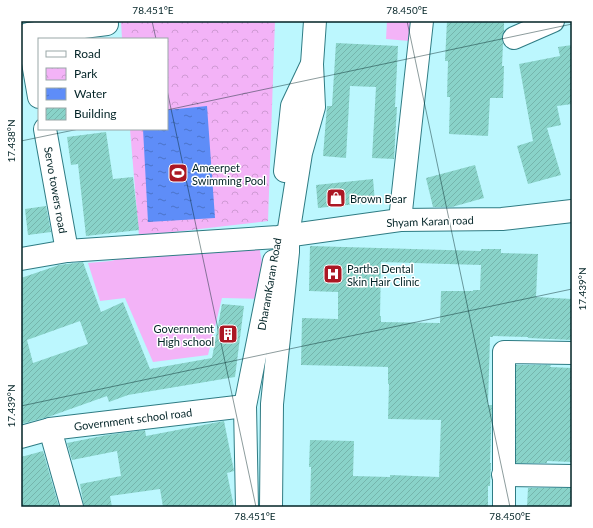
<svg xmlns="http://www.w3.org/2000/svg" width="593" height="528" viewBox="0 0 593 528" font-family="Lato,sans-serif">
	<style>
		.green { fill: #f3b3f7 }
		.park { fill: url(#park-crowns) }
		.water { fill: url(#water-ripples) }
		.building { fill: url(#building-hatch); fill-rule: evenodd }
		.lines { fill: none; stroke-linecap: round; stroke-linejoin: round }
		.minor-casing { stroke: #2f7c84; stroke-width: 24 }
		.minor { stroke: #fff; stroke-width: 22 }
		.ticks { fill: none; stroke: #022326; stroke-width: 1; stroke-opacity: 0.45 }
		.labels { text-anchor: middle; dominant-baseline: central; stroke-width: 3; stroke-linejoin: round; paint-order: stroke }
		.poi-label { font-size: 11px; fill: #022326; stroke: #fff; text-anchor: start }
		.street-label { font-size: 11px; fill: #022326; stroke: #fff }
		.neatline { fill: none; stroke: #022326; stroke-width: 1.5 }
		.ticks-label { font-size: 10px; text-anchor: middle; fill: #022326 }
	</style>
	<defs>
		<pattern id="park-crowns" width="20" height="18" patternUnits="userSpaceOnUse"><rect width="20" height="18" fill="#f3b3f7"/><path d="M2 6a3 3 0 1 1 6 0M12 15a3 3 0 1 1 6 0" fill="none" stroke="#cf9ad4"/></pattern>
		<pattern id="water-ripples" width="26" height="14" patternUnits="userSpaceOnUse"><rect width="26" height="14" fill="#5e8df8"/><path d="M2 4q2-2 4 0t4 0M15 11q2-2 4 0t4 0" fill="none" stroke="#4b73c9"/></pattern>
		<pattern id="building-hatch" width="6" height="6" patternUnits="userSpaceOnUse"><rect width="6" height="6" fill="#89d3c9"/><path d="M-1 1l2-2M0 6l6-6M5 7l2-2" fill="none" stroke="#75b5ac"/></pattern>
	</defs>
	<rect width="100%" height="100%" fill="#bcf7fe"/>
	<!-- green -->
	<g class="green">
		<path d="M387,21H413L409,41L386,39Z"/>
		<path d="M259,245L268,299L222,298L208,355L153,362L125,298L100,301L88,263L111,261L149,250Z"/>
	</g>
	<!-- park -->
	<path class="park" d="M121,21H275L268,221L139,236L130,129H167V39H122Z"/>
	<!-- water -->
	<path class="water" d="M207,106L215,218L148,222L143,129H167V110Z"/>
	<!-- building -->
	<g class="building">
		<path d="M447,21H504V31L502,37L503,44L502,66H504L503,98H490L488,136L449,134L450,97H447L448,61H445Z"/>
		<path d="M336,43L398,46L395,107H397L394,159L372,158L376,87L350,86L346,158L323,156L327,106H332Z"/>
		<path d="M572,45V104L557,106L561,125L547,128L561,175L528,184L517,146L533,141L519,64L560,56L558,47Z"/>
		<path d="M106,132L113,179L133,177L139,230L86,236L78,164L71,165L67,137Z"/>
		<path d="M475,165L484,198L452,207H433L426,178Z"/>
		<path d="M373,179L375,202L318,208L316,185Z"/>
		<path d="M46,206L51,232L28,235L25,209Z"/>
		<path d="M310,246L481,251V249H501V253L538,254L536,297L572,299V340L528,338V337L493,336V337H490L488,405H492L490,463H491L490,486H488V507H310L311,467H309L310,440L354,441L353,476L390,477V475L439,477L441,420L388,419L389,384H388V367L301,365L302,318L338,319V292L309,291ZM381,262L481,265L480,290H473V291H441L440,323L381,322V316H380Z"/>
		<path d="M83,262L101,312L123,302L150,369L212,358L222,304L244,306L235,377L128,395L109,402L107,396L48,417L21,424V278L59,265ZM80,321L88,344L33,363L27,340Z"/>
		<path d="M516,365H551L550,367L572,368V462L547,461V463H516Z"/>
		<path d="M224,421L234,471L227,473L234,507H163L160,489L110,496L112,507H84L80,484L121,476L117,451L72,460L67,443L107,435L145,430L146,436Z"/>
		<path d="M43,451L59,507H21V457Z"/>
		<path d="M528,488H572V507H527Z"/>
	</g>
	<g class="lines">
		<defs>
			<g id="minor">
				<path d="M514,38L553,21"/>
				<path d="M39,97L28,34L107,24"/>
				<path d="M45,129L67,251"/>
				<path d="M285,171L292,106L311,66"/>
				<path d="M400,220L422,21"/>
				<path d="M21,259L67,251L278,237L400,220L502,219L572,211"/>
				<path d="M50,429L72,507"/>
				<path d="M21,437L50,429L245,406"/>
				<path d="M503,475L572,476"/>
				<path d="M247,507L245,406L274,261"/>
				<path d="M271,507L272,404L288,252V235L301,153L314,107L312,64L315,21"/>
				<path d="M504,507V352L572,353"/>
			</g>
		</defs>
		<!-- minor casing -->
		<use href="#minor" class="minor-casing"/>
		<!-- minor -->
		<use href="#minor" class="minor"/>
	</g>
	<!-- ticks -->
	<path class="ticks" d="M152,21L156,39M407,21L510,507M167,90L256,507M167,110L572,24M21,141L79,129M21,406L572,289"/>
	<!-- icons -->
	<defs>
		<symbol id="stadium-square" viewBox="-11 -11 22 22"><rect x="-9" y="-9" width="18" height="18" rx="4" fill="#ab1723" stroke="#fff"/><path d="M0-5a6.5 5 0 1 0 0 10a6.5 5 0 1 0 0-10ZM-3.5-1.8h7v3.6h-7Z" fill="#fff"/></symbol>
		<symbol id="shop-square" viewBox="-11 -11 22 22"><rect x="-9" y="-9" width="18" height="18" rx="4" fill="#ab1723" stroke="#fff"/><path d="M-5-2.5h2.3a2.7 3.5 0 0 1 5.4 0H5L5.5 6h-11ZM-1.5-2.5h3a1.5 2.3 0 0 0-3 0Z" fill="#fff"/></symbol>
		<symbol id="hospital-square" viewBox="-11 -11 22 22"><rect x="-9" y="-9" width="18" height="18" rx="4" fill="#ab1723" stroke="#fff"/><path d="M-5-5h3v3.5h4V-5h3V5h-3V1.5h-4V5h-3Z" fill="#fff"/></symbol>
		<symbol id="building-square" viewBox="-11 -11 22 22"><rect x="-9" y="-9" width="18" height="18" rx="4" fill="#ab1723" stroke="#fff"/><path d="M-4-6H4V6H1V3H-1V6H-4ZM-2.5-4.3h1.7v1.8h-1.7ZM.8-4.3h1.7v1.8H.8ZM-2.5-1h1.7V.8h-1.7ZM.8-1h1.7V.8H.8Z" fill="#fff"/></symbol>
	</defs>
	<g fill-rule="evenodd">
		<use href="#stadium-square" x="167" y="162" width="22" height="22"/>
		<use href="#shop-square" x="325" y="187" width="22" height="22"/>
		<use href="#hospital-square" x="322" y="263" width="22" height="22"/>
		<use href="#building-square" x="217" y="323" width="22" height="22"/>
	</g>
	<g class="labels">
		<!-- poi labels -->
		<g class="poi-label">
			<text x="192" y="167">Ameerpet<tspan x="192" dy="13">Swimming Pool</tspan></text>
			<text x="350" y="198">Brown Bear</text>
			<text x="347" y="268">Partha Dental<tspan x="347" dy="13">Skin Hair Clinic</tspan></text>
			<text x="214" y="328" text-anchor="end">Government<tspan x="214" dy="13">High school</tspan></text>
		</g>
		<!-- street labels -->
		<g class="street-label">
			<text transform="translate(56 190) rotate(80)">Servo towers road</text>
			<text transform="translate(430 221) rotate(-2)">Shyam Karan road</text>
			<text transform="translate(269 284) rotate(-80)">DharamKaran Road</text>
			<text transform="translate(133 419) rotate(-7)">Government school road</text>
		</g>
	</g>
	<!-- border -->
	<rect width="593" height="528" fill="none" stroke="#ffffff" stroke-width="44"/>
	<!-- legend -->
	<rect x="38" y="38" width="130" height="92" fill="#ffffff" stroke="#9aa7a8"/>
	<rect x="46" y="51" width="20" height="6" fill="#ffffff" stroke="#9aa7a8"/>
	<text x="74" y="58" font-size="12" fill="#022326">Road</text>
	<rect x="46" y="68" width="20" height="12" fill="url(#park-crowns)" stroke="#9aa7a8"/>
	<text x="74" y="78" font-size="12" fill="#022326">Park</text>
	<rect x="46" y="88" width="20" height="12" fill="url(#water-ripples)" stroke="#9aa7a8"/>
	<text x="74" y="98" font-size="12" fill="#022326">Water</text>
	<rect x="46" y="108" width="20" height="12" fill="url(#building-hatch)" stroke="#9aa7a8"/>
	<text x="74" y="118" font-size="12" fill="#022326">Building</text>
	<rect x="22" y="22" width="549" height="484" class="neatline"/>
	<g class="ticks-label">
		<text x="153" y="14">78.451°E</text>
		<text x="407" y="14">78.450°E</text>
		<text transform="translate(11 141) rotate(-90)" y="4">17.438°N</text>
		<text transform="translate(582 289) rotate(-90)" y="4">17.439°N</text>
		<text transform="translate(11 406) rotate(-90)" y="4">17.439°N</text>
		<text x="255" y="520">78.451°E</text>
		<text x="510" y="520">78.450°E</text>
	</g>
</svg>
